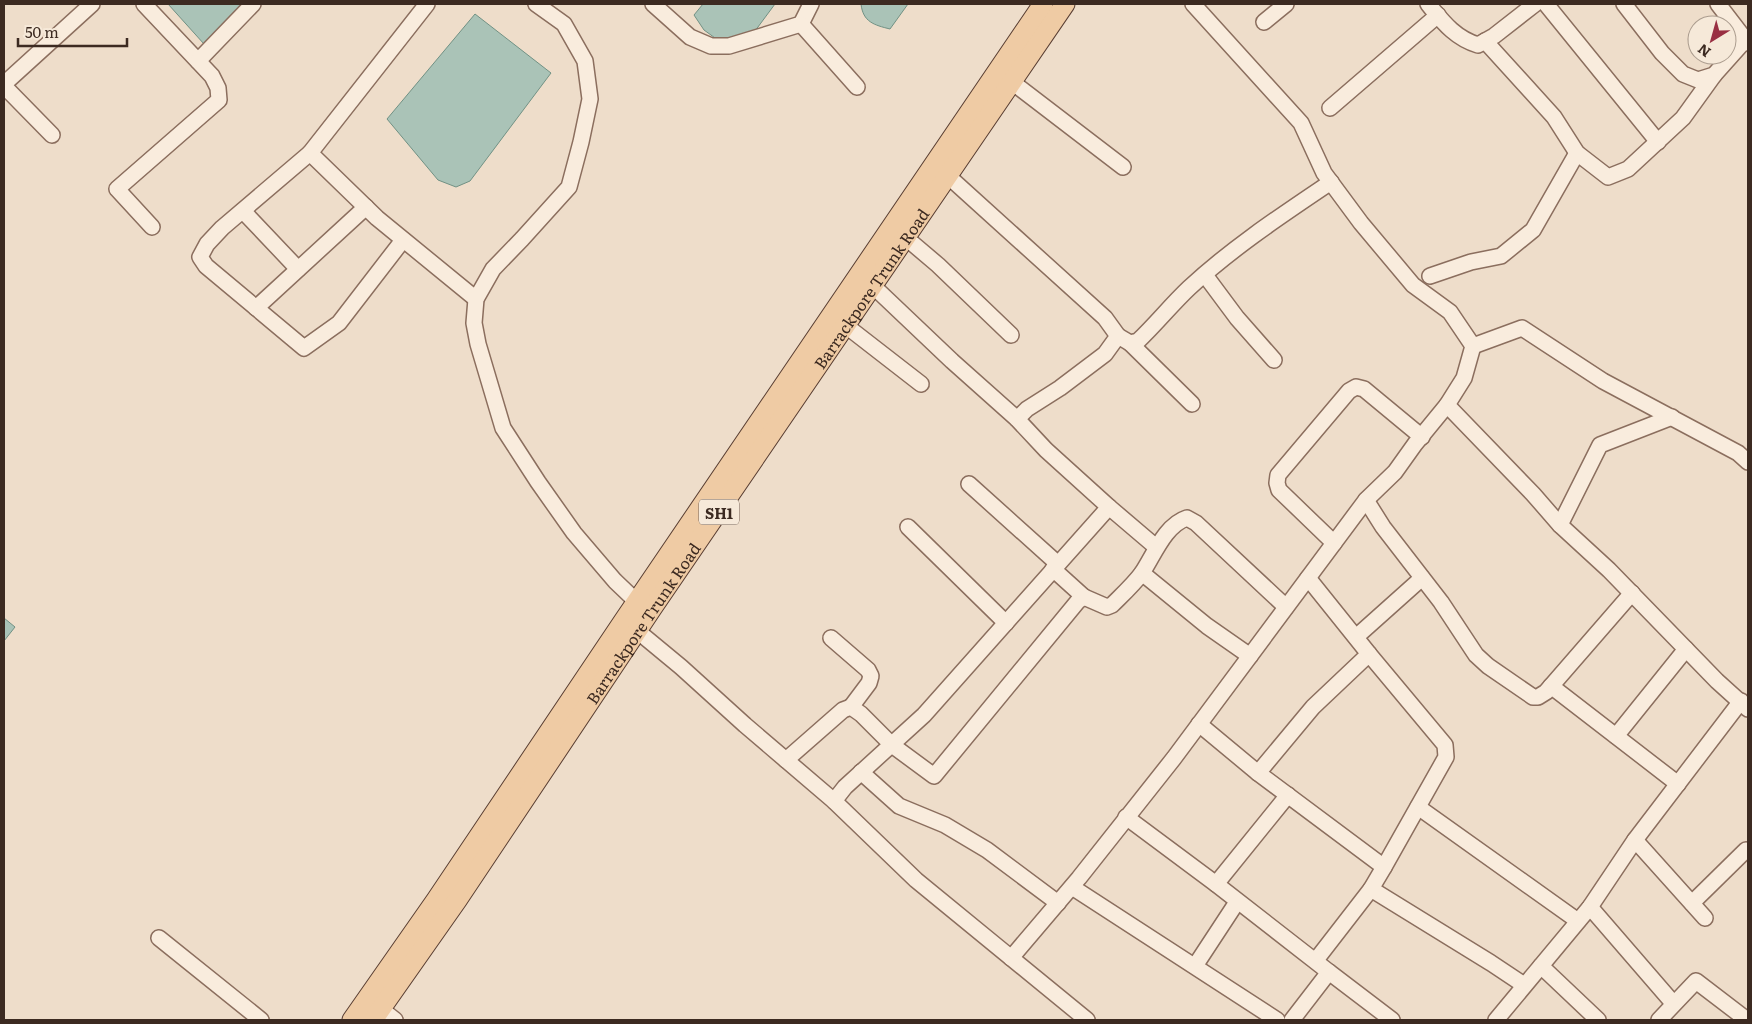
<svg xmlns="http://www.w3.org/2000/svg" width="1752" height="1024" viewBox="0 0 1752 1024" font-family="Literata,serif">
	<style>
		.water { fill: #aac3b7; stroke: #719184 }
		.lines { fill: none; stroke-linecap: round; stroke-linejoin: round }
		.minor-casing { stroke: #8b6e5e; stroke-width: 18 }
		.major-casing { stroke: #593e32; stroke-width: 21 }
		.minor { stroke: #f9ecdd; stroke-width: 15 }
		.major { stroke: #efcba4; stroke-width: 19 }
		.labels { text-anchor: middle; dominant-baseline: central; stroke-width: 4.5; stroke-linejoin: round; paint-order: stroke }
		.shield { fill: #f6e9d9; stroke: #746358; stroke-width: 1 }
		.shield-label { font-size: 15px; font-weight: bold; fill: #3c2a21 }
		.street-label { font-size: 16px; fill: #3c2a21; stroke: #f6e9d9 }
	</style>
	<rect width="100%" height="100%" fill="#eeddca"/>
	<!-- water -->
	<g class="water">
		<path d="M168,4H246L204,44Z"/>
		<path d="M703,4H775L755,31L722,43L704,30L694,15Z"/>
		<path d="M861,4H908L890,29C874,25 863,22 861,4Z"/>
		<path d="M475,14L551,73L470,181L456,187L438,180L387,119Z"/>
		<path d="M4,618L15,627L4,641Z"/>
	</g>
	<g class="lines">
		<defs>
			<g id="minor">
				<path d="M144,4L212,76L218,88L219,100L117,189L152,227"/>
				<path d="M427,4L310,153L377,218L476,299"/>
				<path d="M536,4L564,24L585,61L590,99L581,142L569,187L522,239L493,269L476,299L474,323L478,344L503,428L538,482L574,533L615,581L637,602"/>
				<path d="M653,4L690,37L711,46H729L801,24L811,4"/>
				<path d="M1193,4L1301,123L1324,173L1361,223L1413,285L1450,312L1473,346L1464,378L1447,405L1533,494L1560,525L1609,570L1717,681L1748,709"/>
				<path d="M1428,4C1443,22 1455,38 1478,45L1494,36L1535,4"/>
				<path d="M1546,4L1658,142"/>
				<path d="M1624,4L1662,53L1683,74L1698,80L1714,75L1748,37"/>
				<path d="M1718,4L1748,43"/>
				<path d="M1264,22L1286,4"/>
				<path d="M801,24L857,87"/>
				<path d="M1485,41L1554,117L1577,153L1608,177L1628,169L1683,118L1714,75"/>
				<path d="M198,61L253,4"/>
				<path d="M1012,82L1123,167"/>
				<path d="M4,84L92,4"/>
				<path d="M4,86L52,135"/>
				<path d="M1330,108L1438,15"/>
				<path d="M310,153L222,228L207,244L200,257L206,266L304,348L339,323L403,240"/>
				<path d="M948,176L1105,318L1118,336L1105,354L1060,388L1027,409L1017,419"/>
				<path d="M243,211L298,269"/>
				<path d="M905,237L938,265L1011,335"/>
				<path d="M1205,275L1237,318L1274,360"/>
				<path d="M1430,276L1471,262L1501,256L1533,230L1577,153"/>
				<path d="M256,308L366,207"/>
				<path d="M845,325L921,384"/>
				<path d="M1118,336L1130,343L1138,341C1156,324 1171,305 1189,288C1232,248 1282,215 1331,182"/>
				<path d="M1130,343L1192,404"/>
				<path d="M1473,346L1522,328L1603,381L1738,453L1748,462"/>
				<path d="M969,484L1058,564"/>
				<path d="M1366,500L1383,527L1441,602L1476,655L1488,666L1533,697H1538L1546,692L1632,593"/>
				<path d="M1109,507L1156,547"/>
				<path d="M1560,525L1600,445L1672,417"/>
				<path d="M908,527L1006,623"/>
				<path d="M1334,543L1279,490L1277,483L1278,475L1349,391L1356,387L1364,389L1422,437"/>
				<path d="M1053,569L1084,597"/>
				<path d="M1142,573L1207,626L1250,656"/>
				<path d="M1308,578L1369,654"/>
				<path d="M629,624L681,667L745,725L834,801L916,880L1087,1020"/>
				<path d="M1356,637L1422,578"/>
				<path d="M831,638L868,670L871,676L869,683L851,707"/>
				<path d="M1551,686L1678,784"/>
				<path d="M1199,724L1258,773L1384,867"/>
				<path d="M1616,736L1686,649"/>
				<path d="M786,760L843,710L851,707L861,714L892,745L934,776L1078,601L1084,597L1107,607L1112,605C1122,595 1134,584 1142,573C1154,555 1165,525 1187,518L1196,523L1286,607"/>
				<path d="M861,772L899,806L945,825L987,850L1058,903"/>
				<path d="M1258,773L1313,707L1369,654L1445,745L1446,757L1384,867L1371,889"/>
				<path d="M834,801L845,787L924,715L1109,507L1046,450L1017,419L952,361L872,285"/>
				<path d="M1418,807L1578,921"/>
				<path d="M1126,817L1216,884L1329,972L1292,1020"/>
				<path d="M1635,840L1705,918"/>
				<path d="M1216,884L1288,795"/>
				<path d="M1072,887L1277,1020"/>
				<path d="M1692,903L1746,850"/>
				<path d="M1590,907L1673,1003"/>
				<path d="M159,938L261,1020"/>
				<path d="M1011,958L1079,878L1174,758L1366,500L1395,472L1415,444L1447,405"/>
				<path d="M1316,960L1371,889L1491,963L1524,985"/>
				<path d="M1195,966L1237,902"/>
				<path d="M1541,966L1598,1020"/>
				<path d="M1329,972L1392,1020"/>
				<path d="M381,1009L395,1020"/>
				<path d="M1496,1020L1590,907L1635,840L1741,701"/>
				<path d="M1659,1020L1696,981L1747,1020"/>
			</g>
			<g id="major">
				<path d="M352,1020L436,900L624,620L1043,4"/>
				<path id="s1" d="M373,1020L458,899L653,607L1065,4"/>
			</g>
		</defs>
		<!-- minor casing -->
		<use href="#minor" class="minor-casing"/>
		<!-- major casing -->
		<use href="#major" class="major-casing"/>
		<!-- minor -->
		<use href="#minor" class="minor"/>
		<!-- major -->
		<use href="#major" class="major"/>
	</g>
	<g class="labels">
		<!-- shield labels -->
		<rect class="shield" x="699" y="499.5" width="40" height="25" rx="4"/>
		<g class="shield-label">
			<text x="719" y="512">SH1</text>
		</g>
		<!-- street labels -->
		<g class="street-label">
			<text stroke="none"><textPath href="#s1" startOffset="885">Barrackpore Trunk Road</textPath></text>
			<text stroke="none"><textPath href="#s1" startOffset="480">Barrackpore Trunk Road</textPath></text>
		</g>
	</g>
	<!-- border -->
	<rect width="1752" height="1024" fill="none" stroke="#3c2a21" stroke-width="10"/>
	<!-- north arrow -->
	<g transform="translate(1712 40) rotate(217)"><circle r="24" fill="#f6e9d9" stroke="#ac9d8f"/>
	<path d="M0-4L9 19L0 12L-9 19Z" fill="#992f42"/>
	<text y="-8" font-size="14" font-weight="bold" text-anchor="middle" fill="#3c2a21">N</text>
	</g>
	<!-- scale -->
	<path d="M18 38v8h109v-8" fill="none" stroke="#3c2a21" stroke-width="2.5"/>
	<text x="25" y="38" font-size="15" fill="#3c2a21" stroke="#f6e9d9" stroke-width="4" paint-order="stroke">50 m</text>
</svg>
